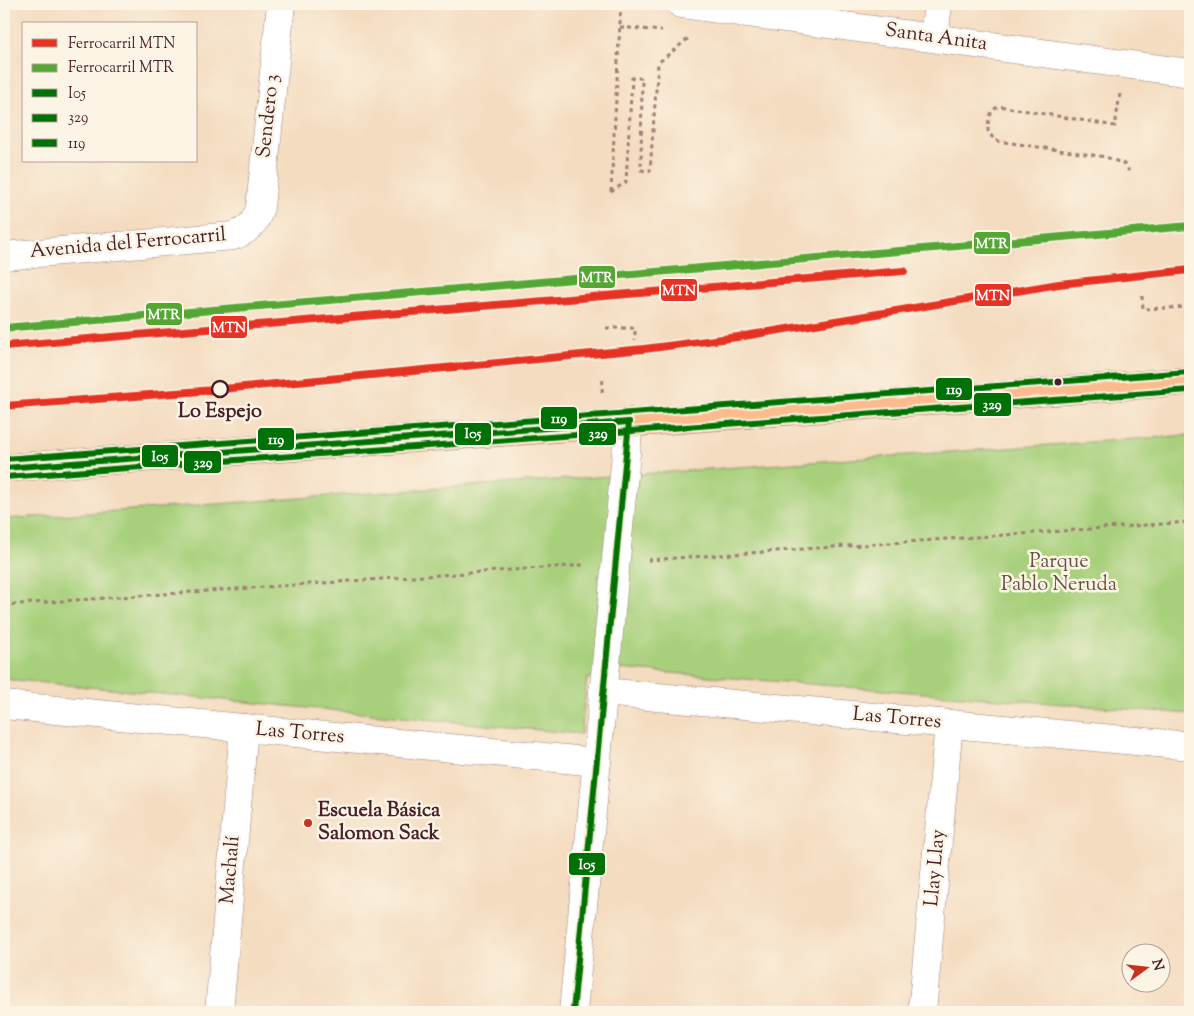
<svg xmlns="http://www.w3.org/2000/svg" width="1194" height="1016" viewBox="0 0 1194 1016" font-family="'Sorts Mill Goudy',serif">
	<style>
		.green { fill: #a8d07b; stroke: #797853 }
		.lines { fill: none; stroke-linecap: round; stroke-linejoin: round }
		.minor-casing { stroke: #9f7e76; stroke-width: 29 }
		.major-casing { stroke: #9f7e76; stroke-width: 29 }
		.path { stroke: #9f7e76; stroke-width: 3; stroke-dasharray: 4 4; stroke-linecap: butt }
		.minor { stroke: #fff; stroke-width: 28 }
		.major { stroke: #fbbb8d; stroke-width: 28 }
		.bus-1-casing { stroke: #fcf5e5; stroke-width: 10 }
		.bus-2-casing { stroke: #fcf5e5; stroke-width: 10 }
		.bus-3-casing { stroke: #fcf5e5; stroke-width: 10 }
		.bus-1 { stroke: #007106; stroke-width: 6 }
		.bus-2 { stroke: #007106; stroke-width: 6 }
		.bus-3 { stroke: #007106; stroke-width: 6 }
		.rail-1-casing { stroke: #fcf5e5; stroke-width: 11 }
		.rail-2-casing { stroke: #fcf5e5; stroke-width: 11 }
		.rail-1 { stroke: #e63323; stroke-width: 8 }
		.rail-2 { stroke: #55a734; stroke-width: 8 }
		.bus-dot { fill: #4a1f2b; stroke: #fcf5e5; stroke-width: 2 }
		.stop-dot { fill: #fcf5e5; stroke: #4a1f2b; stroke-width: 2.5 }
		.poi-dot { fill: #c8321e; stroke: #fcf5e5; stroke-width: 2 }
		.labels { text-anchor: middle; dominant-baseline: central; stroke-width: 5; stroke-linejoin: round; paint-order: stroke }
		.street-label { font-size: 20px; fill: #4a1f2b; stroke: #fcf5e5 }
		.stop-label { font-size: 20px; font-weight: bold; fill: #4a1f2b; stroke: #fcf5e5 }
		.park-label { font-size: 20px; fill: #665443; stroke: #fcf5e5 }
		.poi-label { font-size: 20px; font-weight: bold; fill: #4a1f2b; stroke: #fcf5e5; text-anchor: start }
		.line-badge { stroke: #fcf5e5; stroke-width: 2 }
		.badge-label { font-size: 14px; text-anchor: middle; font-weight: bold; fill: #fff }
	</style>
	<rect width="100%" height="100%" fill="#fcf5e5"/>
	<filter id="ink" filterUnits="userSpaceOnUse"><feTurbulence type="fractalNoise" baseFrequency=".02" numOctaves="2"/><feDisplacementMap in="SourceGraphic" scale="10" xChannelSelector="R" yChannelSelector="G"/><feConvolveMatrix kernelMatrix="1 2 1 2 8 2 1 2 1" color-interpolation-filters="sRGB"/></filter>
	<filter id="wash" filterUnits="userSpaceOnUse"><feTurbulence type="fractalNoise" baseFrequency=".0096" numOctaves="4" result="noise"/><feDisplacementMap in="SourceGraphic" scale="20" xChannelSelector="R" yChannelSelector="G"/><feGaussianBlur stdDeviation="1.12" result="paint"/><feColorMatrix in="noise" values="0 0 0 0 0 0 0 0 0 0 0 0 0 0 0 0 0 1.4 0 .05"/><feComposite in="paint" operator="in"/></filter>
	<g filter="url(#wash)">
		<rect width="100%" height="100%" fill="#f4dcc0"/>
		<!-- green -->
		<path class="green" d="M1190,435V714L619,669L587,679L581,734L4,679V519Z"/>
	</g>
	<g filter="url(#ink)">
		<g class="lines">
			<defs>
				<g id="minor">
					<path d="M681,4L1190,73"/>
					<path d="M934,37L938,4"/>
					<path d="M4,256L233,236C248,231 256,223 260,207L281,4"/>
					<path d="M603,692L1190,746"/>
					<path d="M4,705L597,762"/>
					<path d="M219,1012L244,728"/>
					<path d="M573,1012L629,422"/>
					<path d="M922,1012L949,724"/>
				</g>
				<path id="major" d="M4,468C399,439 795,412 1190,381"/>
			</defs>
			<!-- minor casing -->
			<use href="#minor" class="minor-casing"/>
			<!-- major casing -->
			<use href="#major" class="major-casing"/>
			<!-- path -->
			<g class="path">
				<path d="M620,27L662,31"/>
				<path d="M1120,94L1115,126L999,106C989,111 988,121 988,132L994,139L998,141L1106,157L1124,164L1129,171"/>
				<path d="M611,192L626,182L632,78H642L641,170L650,171L658,63L690,37"/>
				<path d="M611,192L621,4"/>
				<path d="M1142,296L1143,309L1190,307"/>
				<path d="M606,328H635V340"/>
				<path d="M602,392L603,378"/>
				<path d="M648,560L1190,522"/>
				<path d="M4,605L584,565"/>
			</g>
			<!-- minor -->
			<use href="#minor" class="minor"/>
			<!-- major -->
			<use href="#major" class="major"/>
			<defs>
				<g id="bus-1">
					<path d="M4,468L629,422"/>
					<path d="M573,1012L629,422"/>
				</g>
				<path id="bus-2" d="M5,477L1190,390"/>
				<path id="bus-3" d="M4,459L1189,372"/>
			</defs>
			<!-- bus-1 casing -->
			<use href="#bus-1" class="bus-1-casing"/>
			<!-- bus-2 casing -->
			<use href="#bus-2" class="bus-2-casing"/>
			<!-- bus-3 casing -->
			<use href="#bus-3" class="bus-3-casing"/>
			<!-- bus-1 -->
			<use href="#bus-1" class="bus-1"/>
			<!-- bus-2 -->
			<use href="#bus-2" class="bus-2"/>
			<!-- bus-3 -->
			<use href="#bus-3" class="bus-3"/>
			<defs>
				<g id="rail-1">
					<path d="M4,346L904,271"/>
					<path d="M4,406L202,391L644,349L738,337L1059,284L1190,270"/>
				</g>
				<path id="rail-2" d="M4,328L1190,226"/>
			</defs>
			<!-- rail-1 casing -->
			<use href="#rail-1" class="rail-1-casing"/>
			<!-- rail-2 casing -->
			<use href="#rail-2" class="rail-2-casing"/>
			<!-- rail-1 -->
			<use href="#rail-1" class="rail-1"/>
			<!-- rail-2 -->
			<use href="#rail-2" class="rail-2"/>
		</g>
	</g>
	<!-- markers -->
	<circle class="bus-dot" cx="1058" cy="382" r="4.5"/>
	<circle class="stop-dot" cx="220" cy="389" r="8"/>
	<circle class="poi-dot" cx="308" cy="823" r="5"/>
	<g class="labels">
		<!-- street labels -->
		<g class="street-label">
			<text transform="translate(936 38) rotate(8)">Santa Anita</text>
			<text transform="translate(269 116) rotate(-84)">Sendero 3</text>
			<text transform="translate(128 244) rotate(-5)">Avenida del Ferrocarril</text>
			<text transform="translate(897 719) rotate(5)">Las Torres</text>
			<text transform="translate(300 734) rotate(5)">Las Torres</text>
			<text transform="translate(936 868) rotate(-85)">Llay Llay</text>
			<text transform="translate(231 870) rotate(-85)">Machalí</text>
		</g>
		<!-- stop labels -->
		<g class="stop-label">
			<text x="220" y="412">Lo Espejo</text>
		</g>
		<!-- park labels -->
		<g class="park-label">
			<text x="1059" y="562">Parque<tspan x="1059" dy="23">Pablo Neruda</tspan></text>
		</g>
		<!-- poi labels -->
		<g class="poi-label">
			<text x="318" y="811">Escuela Básica<tspan x="318" dy="23">Salomon Sack</tspan></text>
		</g>
	</g>
	<g class="line-badge">
		<rect x="973" y="231" width="38" height="24" rx="5" fill="#55a734"/>
		<rect x="578" y="265" width="38" height="24" rx="5" fill="#55a734"/>
		<rect x="660" y="278" width="38" height="24" rx="5" fill="#e63323"/>
		<rect x="974" y="283" width="38" height="24" rx="5" fill="#e63323"/>
		<rect x="145" y="302" width="38" height="24" rx="5" fill="#55a734"/>
		<rect x="210" y="315" width="38" height="24" rx="5" fill="#e63323"/>
		<rect x="935" y="377" width="38" height="24" rx="5" fill="#007106"/>
		<rect x="973" y="392" width="39" height="25" rx="5" fill="#007106"/>
		<rect x="540" y="406" width="38" height="24" rx="5" fill="#007106"/>
		<rect x="454" y="422" width="38" height="24" rx="5" fill="#007106"/>
		<rect x="578" y="422" width="39" height="24" rx="5" fill="#007106"/>
		<rect x="257" y="427" width="38" height="24" rx="5" fill="#007106"/>
		<rect x="141" y="444" width="38" height="24" rx="5" fill="#007106"/>
		<rect x="183" y="450" width="39" height="24" rx="5" fill="#007106"/>
		<rect x="568" y="852" width="38" height="24" rx="5" fill="#007106"/>
	</g>
	<g class="badge-label">
		<text x="992" y="248">MTR</text>
		<text x="597" y="282">MTR</text>
		<text x="679" y="295">MTN</text>
		<text x="993" y="300">MTN</text>
		<text x="164" y="319">MTR</text>
		<text x="229" y="332">MTN</text>
		<text x="954" y="394">119</text>
		<text x="992" y="409">329</text>
		<text x="559" y="423">119</text>
		<text x="473" y="438">I05</text>
		<text x="598" y="438">329</text>
		<text x="276" y="444">119</text>
		<text x="160" y="461">I05</text>
		<text x="203" y="467">329</text>
		<text x="587" y="869">I05</text>
	</g>
	<!-- margin -->
	<rect width="1194" height="1016" fill="none" stroke="#fcf5e5" stroke-width="20"/>
	<!-- legend -->
	<rect x="22" y="22" width="175" height="140" fill="#fcf5e5" stroke="#b59f9b"/>
	<rect x="32" y="39" width="25" height="8" fill="#e63323" stroke="#b59f9b"/>
	<text x="68" y="48" font-size="15" fill="#4a1f2b">Ferrocarril MTN</text>
	<rect x="32" y="64" width="25" height="8" fill="#55a734" stroke="#b59f9b"/>
	<text x="68" y="72" font-size="15" fill="#4a1f2b">Ferrocarril MTR</text>
	<rect x="32" y="89" width="25" height="8" fill="#007106" stroke="#b59f9b"/>
	<text x="68" y="98" font-size="15" fill="#4a1f2b">I05</text>
	<rect x="32" y="114" width="25" height="8" fill="#007106" stroke="#b59f9b"/>
	<text x="68" y="122" font-size="15" fill="#4a1f2b">329</text>
	<rect x="32" y="139" width="25" height="8" fill="#007106" stroke="#b59f9b"/>
	<text x="68" y="148" font-size="15" fill="#4a1f2b">119</text>
	<!-- north arrow -->
	<g transform="translate(1146 968) rotate(75)"><circle r="24" fill="#fcf5e5" stroke="#b59f9b"/>
	<path d="M0-4L9 19L0 12L-9 19Z" fill="#c8321e"/>
	<text y="-8" font-size="14" font-weight="bold" text-anchor="middle" fill="#4a1f2b">N</text>
	</g>
</svg>
